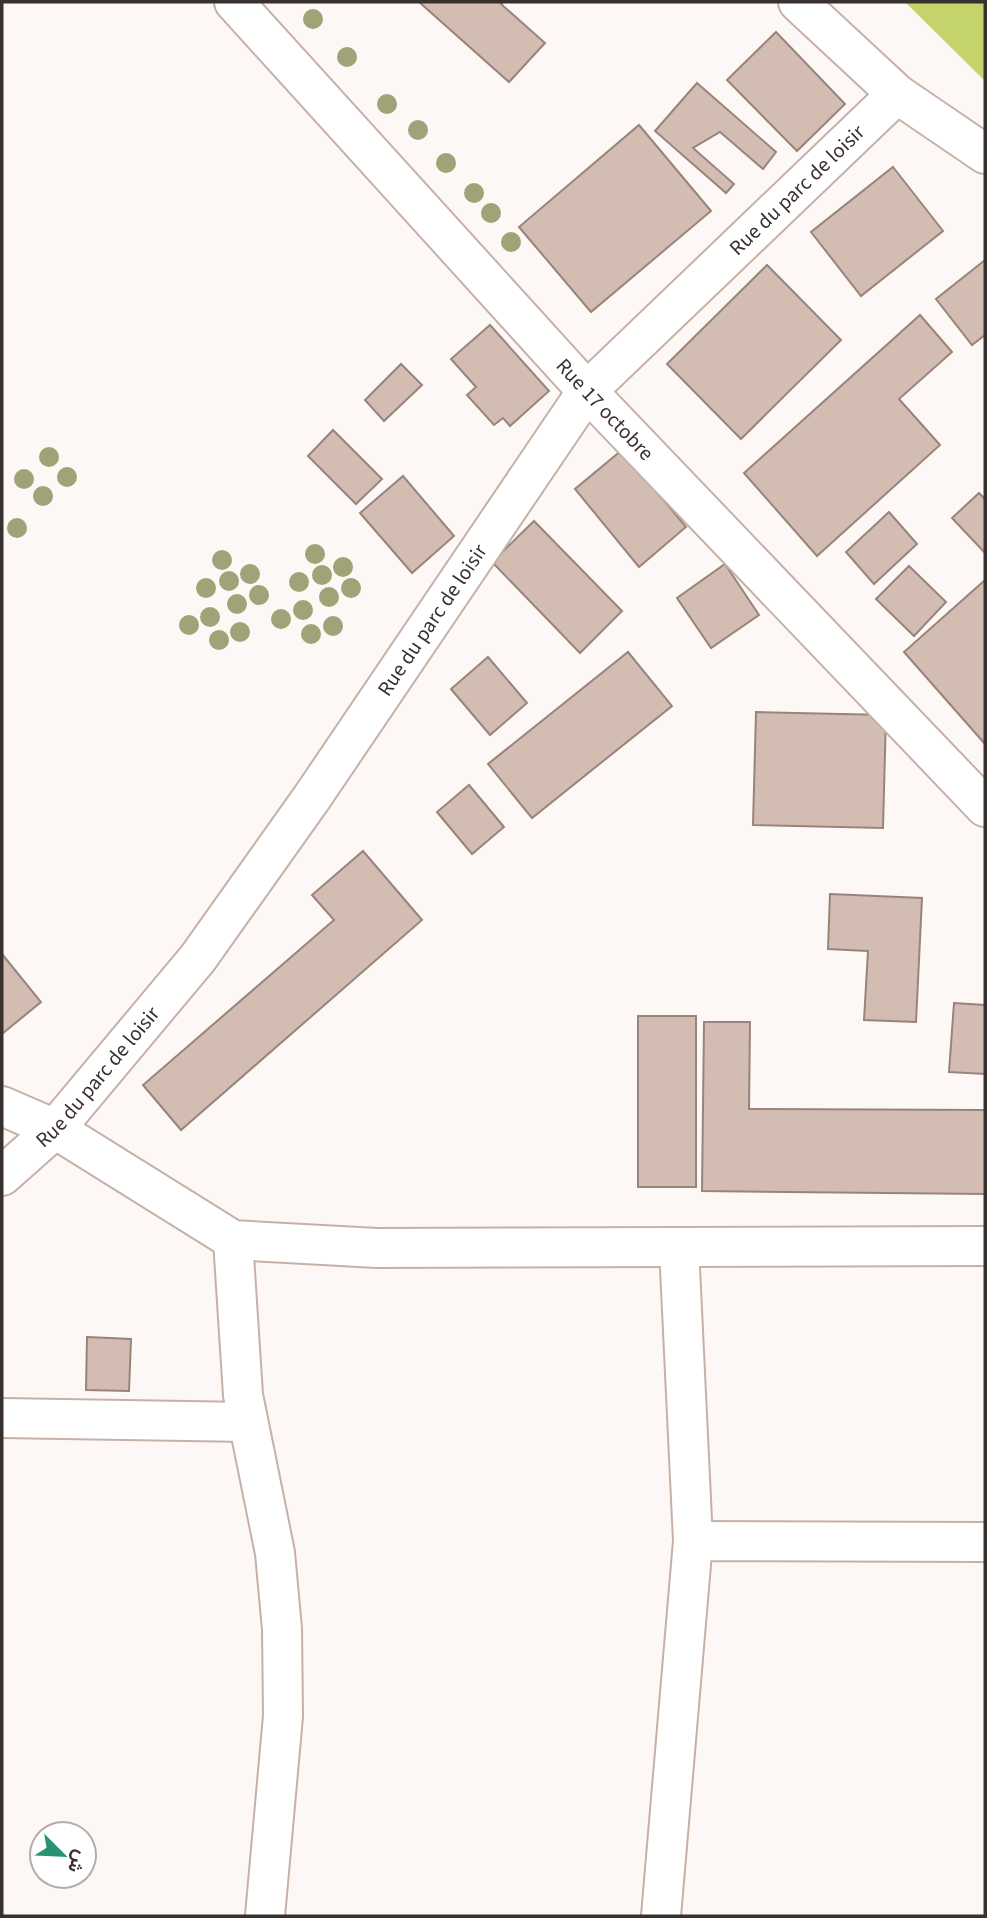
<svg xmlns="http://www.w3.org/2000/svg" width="987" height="1918" viewBox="0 0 987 1918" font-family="'Source Sans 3',Vazirmatn,sans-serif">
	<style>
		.forest { fill: #c5d36d }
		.building { fill: #d3bdb3; stroke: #98847a; stroke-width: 2 }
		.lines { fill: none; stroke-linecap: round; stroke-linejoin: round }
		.minor-casing { stroke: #c6b1a7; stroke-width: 42 }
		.minor { stroke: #fff; stroke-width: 38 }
		.tree { fill: #a0a278 }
		.labels { text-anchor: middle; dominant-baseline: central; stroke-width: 6; stroke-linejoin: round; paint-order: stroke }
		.street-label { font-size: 21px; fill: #39312d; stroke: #fff }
	</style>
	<rect width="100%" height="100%" fill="#fdf8f6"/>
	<!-- forest -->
	<path class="forest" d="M905,2H985V81Z"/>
	<!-- building -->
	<g class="building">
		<path d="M419,2H503L501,4L545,43L509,82Z"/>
		<path d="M776,32L845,104L797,151L727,80Z"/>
		<path d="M697,83L776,152L763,169L720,132L693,148L734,184L726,193L655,131Z"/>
		<path d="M639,125L711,211L591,312L519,227Z"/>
		<path d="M893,167L943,231L861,296L811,232Z"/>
		<path d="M985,260V335L972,345L936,299Z"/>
		<path d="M767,265L841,340L741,439L667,364Z"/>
		<path d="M920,315L952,352L899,399L940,445L817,556L744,473Z"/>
		<path d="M490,325L549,391L510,426L503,418L494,425L467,395L476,387L451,359Z"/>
		<path d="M401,364L422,385L384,421L365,400Z"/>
		<path d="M333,430L382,479L356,504L308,456Z"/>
		<path d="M622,450L686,527L639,567L575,489Z"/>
		<path d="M403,476L454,536L412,573L360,513Z"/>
		<path d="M979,493L985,499V553L952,518Z"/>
		<path d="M889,512L917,544L874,584L846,552Z"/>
		<path d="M534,521L622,611L580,653L492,562Z"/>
		<path d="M725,564L759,615L711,648L677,598Z"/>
		<path d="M909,566L946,602L914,636L876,599Z"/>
		<path d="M985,580V744L904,652Z"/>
		<path d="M628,652L672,706L532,818L488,764Z"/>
		<path d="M488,657L527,703L490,735L451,689Z"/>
		<path d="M756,712L886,715L883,828L753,825Z"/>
		<path d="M469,785L504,827L472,854L437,812Z"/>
		<path d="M363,851L422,920L181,1130L143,1085L334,920L312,895Z"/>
		<path d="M830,894L922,898L916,1022L864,1020L868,951L828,949Z"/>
		<path d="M2,954L41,1002L2,1034Z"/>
		<path d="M954,1003L985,1005V1074L949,1072Z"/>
		<rect x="638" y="1016" width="58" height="171"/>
		<path d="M704,1022H750L749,1109L985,1110V1194L702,1191Z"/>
		<path d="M87,1337L131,1339L129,1391L86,1390Z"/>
	</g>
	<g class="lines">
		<defs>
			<g id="minor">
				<path id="s1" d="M234,2L587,391L985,807"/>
				<path d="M798,2L897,94L985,154"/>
				<path d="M2,1106L55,1129L233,1240L377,1248L985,1246"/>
				<path id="s2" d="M2,1176L55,1129L198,958L313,796L587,391L897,94"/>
				<path d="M233,1240L243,1395L275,1553L282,1629L283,1716L265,1916"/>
				<path d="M679,1247L693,1541"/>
				<path d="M2,1418L248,1422"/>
				<path d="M661,1916L693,1541L985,1542"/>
			</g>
		</defs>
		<!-- minor casing -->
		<use href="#minor" class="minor-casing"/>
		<!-- minor -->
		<use href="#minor" class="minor"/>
	</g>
	<!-- trees -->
	<g class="tree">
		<circle cx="313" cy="19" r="10"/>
		<circle cx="347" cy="57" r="10"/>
		<circle cx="387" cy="104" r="10"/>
		<circle cx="418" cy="130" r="10"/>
		<circle cx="446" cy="163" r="10"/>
		<circle cx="474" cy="193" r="10"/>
		<circle cx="491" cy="213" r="10"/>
		<circle cx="511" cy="242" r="10"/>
		<circle cx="49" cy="457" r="10"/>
		<circle cx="67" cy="477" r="10"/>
		<circle cx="24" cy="479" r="10"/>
		<circle cx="43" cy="496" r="10"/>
		<circle cx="17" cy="528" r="10"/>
		<circle cx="315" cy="554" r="10"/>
		<circle cx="222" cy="560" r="10"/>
		<circle cx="343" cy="567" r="10"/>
		<circle cx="250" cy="574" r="10"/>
		<circle cx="322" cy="575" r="10"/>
		<circle cx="229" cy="581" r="10"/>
		<circle cx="299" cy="582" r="10"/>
		<circle cx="206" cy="588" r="10"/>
		<circle cx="351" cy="588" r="10"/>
		<circle cx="259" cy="595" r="10"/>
		<circle cx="329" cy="597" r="10"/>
		<circle cx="237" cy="604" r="10"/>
		<circle cx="303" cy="610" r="10"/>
		<circle cx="210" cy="617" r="10"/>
		<circle cx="281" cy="619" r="10"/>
		<circle cx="189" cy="625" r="10"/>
		<circle cx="333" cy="626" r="10"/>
		<circle cx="240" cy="632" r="10"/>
		<circle cx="311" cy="634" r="10"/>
		<circle cx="219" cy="640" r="10"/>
	</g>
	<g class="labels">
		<!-- street labels -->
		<g class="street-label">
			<text stroke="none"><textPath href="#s2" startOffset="1272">Rue du parc de loisir</textPath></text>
			<text stroke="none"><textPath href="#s1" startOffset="551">Rue 17 octobre</textPath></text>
			<text stroke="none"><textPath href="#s2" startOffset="705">Rue du parc de loisir</textPath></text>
			<text stroke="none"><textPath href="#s2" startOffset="138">Rue du parc de loisir</textPath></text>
		</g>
	</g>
	<!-- border -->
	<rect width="987" height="1918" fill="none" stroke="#39312d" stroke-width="7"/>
	<!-- north arrow -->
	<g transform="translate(63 1855) rotate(114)"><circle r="33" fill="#ffffff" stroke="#b0adab" stroke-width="2"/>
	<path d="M0-5L12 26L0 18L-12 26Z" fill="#279372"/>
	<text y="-10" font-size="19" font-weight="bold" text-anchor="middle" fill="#39312d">ش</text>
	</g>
</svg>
